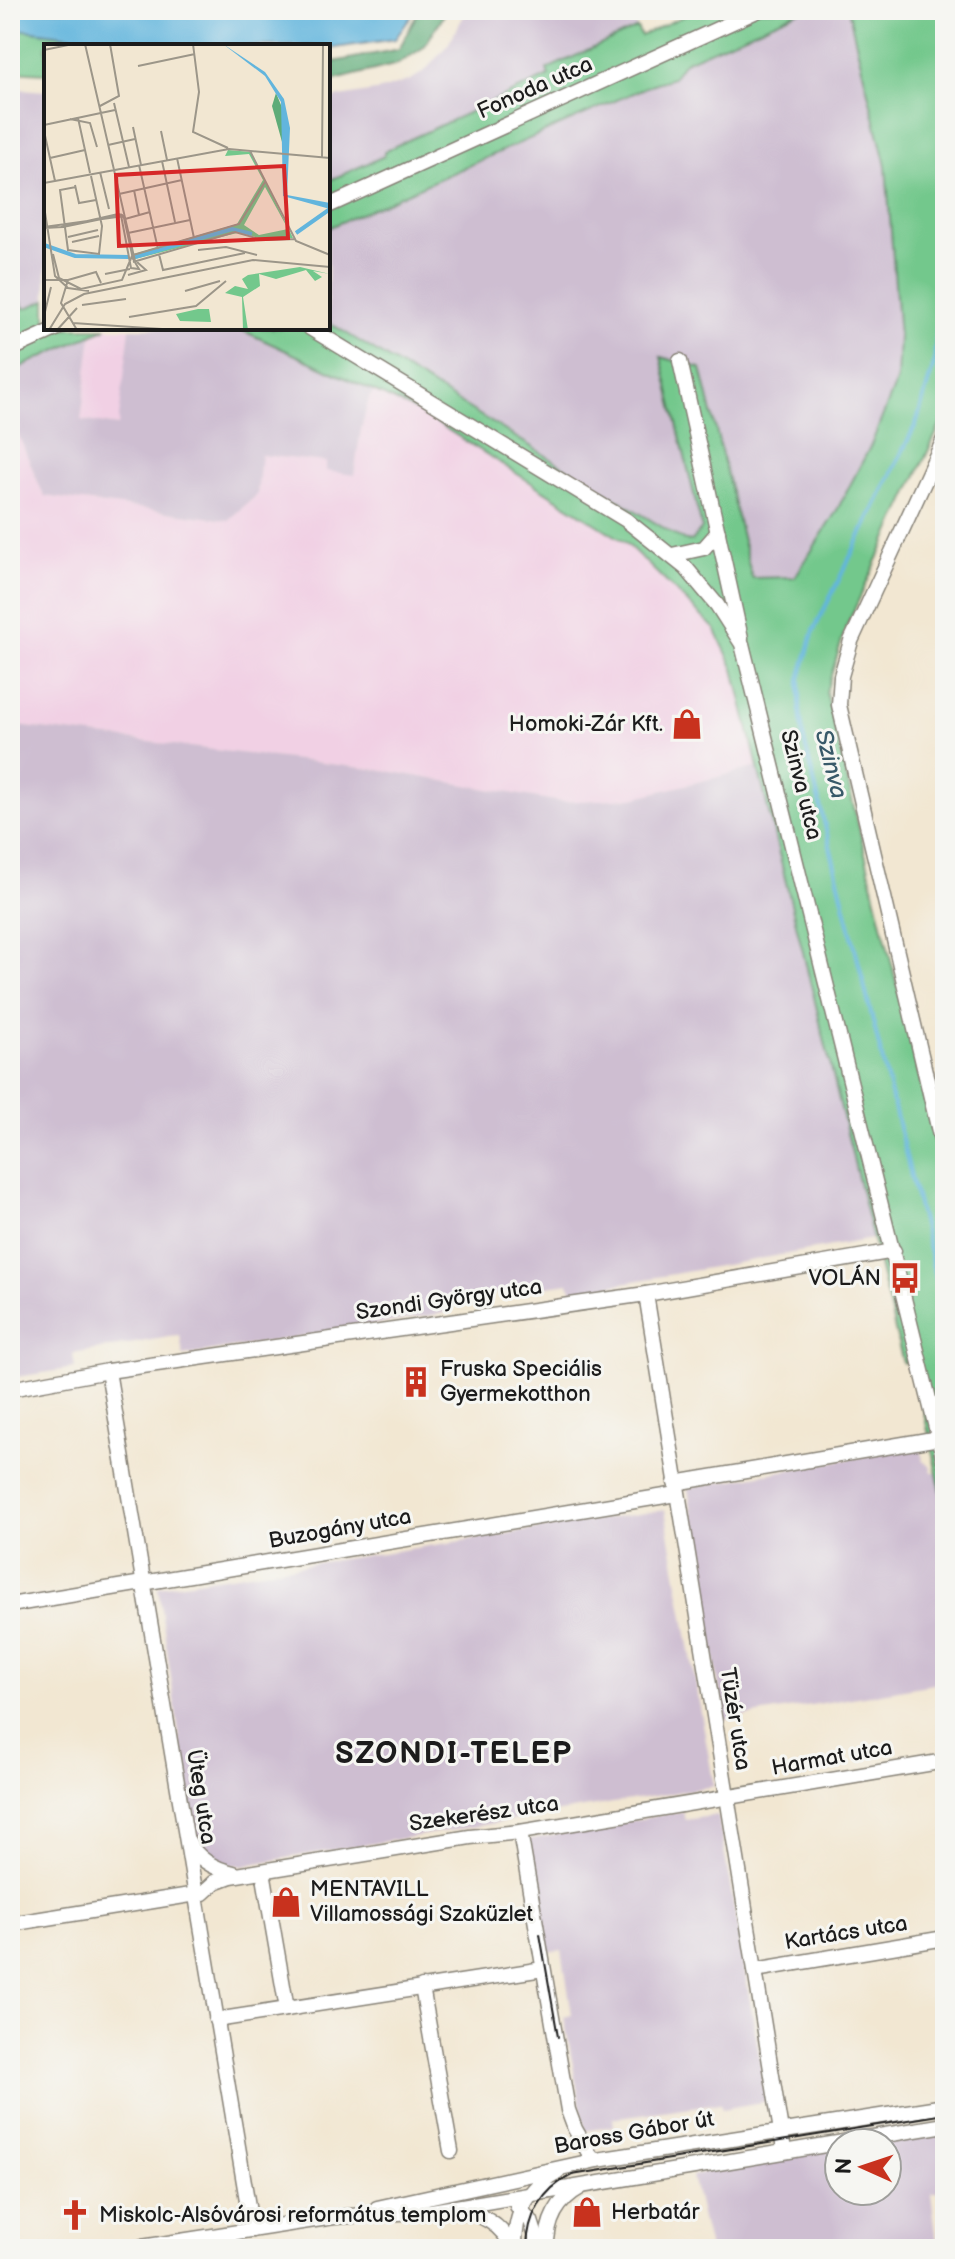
<svg xmlns="http://www.w3.org/2000/svg" width="955" height="2259" viewBox="0 0 955 2259" font-family="'Balsamiq Sans',sans-serif">
	<style>
		.built { fill: #f1d0e4 }
		.industrial { fill: #cebed1; fill-rule: evenodd }
		.green { fill: #73c88c; stroke: #487254; stroke-width: 2 }
		.forest { fill: #5eac78; stroke: #3d644a; stroke-width: 2 }
		.water { fill: #62b5dd; stroke: #3f687c; stroke-width: 2 }
		.lines { fill: none; stroke-linecap: round; stroke-linejoin: round }
		.stream { stroke: #62b5dd; stroke-width: 4 }
		.minor-casing { stroke: #878277; stroke-width: 17 }
		.minor { stroke: #fff; stroke-width: 14 }
		.tram { stroke: #1c1c1c; stroke-width: 2 }
		.labels { text-anchor: middle; dominant-baseline: central; stroke-width: 6; stroke-linejoin: round; paint-order: stroke }
		.street-label { font-size: 22px; fill: #1c1c1c; stroke: #f6f6f2 }
		.poi-label { font-size: 22px; fill: #1c1c1c; stroke: #f6f6f2; text-anchor: start }
		.water-label { font-size: 24px; font-style: italic; fill: #385969; stroke: #f6f6f2 }
		.district-label { font-size: 30px; font-weight: bold; letter-spacing: 2px; fill: #1c1c1c; stroke: #f6f6f2 }
		.inset-river { fill: none; stroke: #62b5dd; stroke-width: 4 }
		.inset-road { fill: none; stroke: #9c9689; stroke-width: 2 }
		.view { fill: #d62828; fill-opacity: 0.15; stroke: #d62828; stroke-width: 4 }
		.inset-edge { fill: none; stroke: #1c1c1c; stroke-width: 4 }
	</style>
	<rect width="100%" height="100%" fill="#f6f6f2"/>
	<filter id="ink" filterUnits="userSpaceOnUse"><feTurbulence type="fractalNoise" baseFrequency=".0125" numOctaves="2"/><feDisplacementMap in="SourceGraphic" scale="16" xChannelSelector="R" yChannelSelector="G"/><feConvolveMatrix kernelMatrix="1 2 1 2 8 2 1 2 1" color-interpolation-filters="sRGB"/></filter>
	<filter id="wash" filterUnits="userSpaceOnUse"><feTurbulence type="fractalNoise" baseFrequency=".006" numOctaves="4" result="noise"/><feDisplacementMap in="SourceGraphic" scale="32" xChannelSelector="R" yChannelSelector="G"/><feGaussianBlur stdDeviation="1.8" result="paint"/><feColorMatrix in="noise" values="0 0 0 0 0 0 0 0 0 0 0 0 0 0 0 0 0 1.4 0 .05"/><feComposite in="paint" operator="in"/></filter>
	<g filter="url(#wash)">
		<rect width="100%" height="100%" fill="#f2e7d2"/>
		<!-- built -->
		<g class="built">
			<path d="M106,328H130L119,426L81,420L92,335Z"/>
			<path d="M374,391L421,413L625,542L715,628L734,669L758,767L633,798L561,802L387,771L10,725V415L44,496L228,520L257,495L261,455L327,462L354,475L361,429L369,398Z"/>
		</g>
		<!-- industrial -->
		<g class="industrial">
			<path d="M467,10H629L637,28L547,69L550,76L385,151V156L328,181V99L381,90L411,80L425,71L449,43Z"/>
			<path d="M802,10H848L886,166L899,337L897,380L871,445L836,512L795,577L752,579L701,368L661,358L702,528L692,541H685L328,322V228L653,84L673,78L684,62Z"/>
			<path d="M10,88L46,91V300L24,310L21,302L10,307Z"/>
			<path d="M130,328H237L374,391L369,398L361,429L354,475L326,471V462L261,455L257,495L228,520L44,496L10,415V372L92,335L81,420L118,426Z"/>
			<path d="M10,725L387,771L561,802L633,798L758,767L872,1239L572,1292L569,1283L444,1301L445,1313L183,1356L180,1335L73,1354L75,1368L10,1378Z"/>
			<path d="M921,1446L923,1461L930,1465L932,1472H936L945,1510V1682L724,1720L688,1488Z"/>
			<path d="M665,1510L714,1786L245,1865H228L216,1861L200,1847L192,1825L158,1587Z"/>
			<path d="M683,1811L685,1820L718,1815L767,2101L722,2109L720,2103L613,2118L614,2126L585,2131L564,2017L572,2015L562,1950L546,1952L527,1840Z"/>
			<path d="M945,2126V2190L931,2193L937,2242L888,2249H709L692,2176L784,2150ZM839,2143H887V2191H839Z"/>
		</g>
		<!-- green -->
		<g class="green">
			<path d="M696,10H802L684,62L673,78L653,84L328,228V181L384,156V151L549,76L547,69L637,28L641,36Z"/>
			<path d="M848,10H945V415L846,627L826,692L945,1184V1510L913,1361L903,1363L734,669L715,629L625,542L421,413L237,328H328V322L685,541H692L702,528L661,357L701,368L752,578L795,577L836,512L871,445L897,380L899,337L886,166Z"/>
			<path d="M10,28L152,46H46V73L10,71Z"/>
			<path d="M46,300V328H106L10,372V307L21,301L24,309Z"/>
		</g>
		<!-- forest -->
		<path class="forest" d="M419,10H447L424,47L398,64L328,82V63L399,49Z"/>
		<!-- water -->
		<path class="water" d="M10,10H416L395,39L328,49V46H148L10,28Z"/>
		<g class="lines">
			<!-- stream -->
			<path class="stream" d="M945,237L934,364L916,424L814,630L800,679V710L803,736L945,1315"/>
		</g>
	</g>
	<g filter="url(#ink)">
		<g class="lines">
			<defs>
				<g id="minor">
					<path d="M328,206L759,10"/>
					<path d="M310,328L626,520L686,568L717,605L742,644L945,1464"/>
					<path d="M10,350L58,328"/>
					<path d="M680,361L741,638"/>
					<path d="M945,437L851,641L841,676L839,705L945,1157"/>
					<path d="M672,555L704,548L718,532"/>
					<path d="M646,1294L784,2150"/>
					<path d="M108,1371L252,2230"/>
					<path d="M10,1389L108,1371L646,1294L894,1251"/>
					<path d="M675,1483L939,1438"/>
					<path d="M10,1605L677,1494"/>
					<path d="M520,1832L568,2110L575,2129L593,2160"/>
					<path d="M188,1841C198,1860 214,1869 234,1873"/>
					<path d="M263,1871L287,2009"/>
					<path d="M10,1924L203,1893L215,1882L231,1876L470,1837L520,1832L945,1761"/>
					<path d="M755,1970L945,1938"/>
					<path d="M422,1987L451,2151"/>
					<path d="M216,2020L543,1969"/>
					<path d="M517,2206L531,2221L540,2249"/>
					<path d="M377,2208L597,2160L945,2106"/>
					<path d="M453,2211C480,2212 502,2224 513,2249"/>
					<path d="M129,2249L334,2217L432,2211L945,2125"/>
					<path d="M515,2249C514,2214 527,2188 558,2171"/>
					<path d="M547,2249C546,2222 557,2200 581,2187"/>
				</g>
			</defs>
			<!-- minor casing -->
			<use href="#minor" class="minor-casing"/>
			<!-- minor -->
			<use href="#minor" class="minor"/>
			<!-- tram -->
			<g class="tram">
				<path d="M540,1934L558,2037"/>
				<path d="M527,2249C527,2217 542,2189 572,2175L945,2114"/>
			</g>
		</g>
	</g>
	<!-- icons -->
	<defs>
		<symbol id="shop-bare" viewBox="-9 -9 18 18"><path d="M-5-2.5h2.3a2.7 3.5 0 0 1 5.4 0H5L5.5 6h-11ZM-1.5-2.5h3a1.5 2.3 0 0 0-3 0Z" fill="#c8321e" stroke="#f6f6f2" stroke-width="2.5" paint-order="stroke"/></symbol>
		<symbol id="bus-bare" viewBox="-9 -9 18 18"><path d="M-5-6H5V4H4V6H2V4H-2V6H-4V4H-5ZM-3.5-4V0h7V-4ZM-3.5 1.2v1.5H-2V1.2ZM2 1.2v1.5H3.5V1.2Z" fill="#c8321e" stroke="#f6f6f2" stroke-width="2.5" paint-order="stroke"/></symbol>
		<symbol id="building-bare" viewBox="-9 -9 18 18"><path d="M-4-6H4V6H1V3H-1V6H-4ZM-2.5-4.3h1.7v1.8h-1.7ZM.8-4.3h1.7v1.8H.8ZM-2.5-1h1.7V.8h-1.7ZM.8-1h1.7V.8H.8Z" fill="#c8321e" stroke="#f6f6f2" stroke-width="2.5" paint-order="stroke"/></symbol>
		<symbol id="church-bare" viewBox="-9 -9 18 18"><path d="M-1.2-6h2.4v3.5h3.3v2.4h-3.3V6h-2.4V-.1h-3.3v-2.4h3.3Z" fill="#c8321e" stroke="#f6f6f2" stroke-width="2.5" paint-order="stroke"/></symbol>
	</defs>
	<g fill-rule="evenodd">
		<use href="#shop-bare" x="665" y="702" width="44" height="44"/>
		<use href="#bus-bare" x="883" y="1256" width="44" height="44"/>
		<use href="#building-bare" x="394" y="1360" width="44" height="44"/>
		<use href="#shop-bare" x="264" y="1880" width="44" height="44"/>
		<use href="#shop-bare" x="565" y="2190" width="44" height="44"/>
		<use href="#church-bare" x="53" y="2193" width="44" height="44"/>
	</g>
	<g class="labels">
		<!-- street labels -->
		<g class="street-label">
			<text transform="translate(535 88) rotate(-24)">Fonoda utca</text>
			<text transform="translate(801 785) rotate(76)">Szinva utca</text>
			<text transform="translate(449 1300) rotate(-8)">Szondi György utca</text>
			<text transform="translate(340 1529) rotate(-10)">Buzogány utca</text>
			<text transform="translate(735 1719) rotate(81)">Tüzér utca</text>
			<text transform="translate(832 1758) rotate(-10)">Harmat utca</text>
			<text transform="translate(201 1797) rotate(81)">Üteg utca</text>
			<text transform="translate(484 1814) rotate(-8)">Szekerész utca</text>
			<text transform="translate(846 1933) rotate(-9)">Kartács utca</text>
			<text transform="translate(634 2133) rotate(-10)">Baross Gábor út</text>
		</g>
		<!-- poi labels -->
		<g class="poi-label">
			<text x="663" y="724" text-anchor="end">Homoki-Zár Kft.</text>
			<text x="881" y="1278" text-anchor="end">VOLÁN</text>
			<text x="440" y="1369">Fruska Speciális<tspan x="440" dy="25">Gyermekotthon</tspan></text>
			<text x="310" y="1889">MENTAVILL<tspan x="310" dy="25">Villamossági Szaküzlet</tspan></text>
			<text x="611" y="2212">Herbatár</text>
			<text x="99" y="2215">Miskolc-Alsóvárosi református templom</text>
		</g>
		<!-- water labels -->
		<g class="water-label">
			<text transform="translate(831 764) rotate(76)">Szinva</text>
		</g>
		<!-- district labels -->
		<g class="district-label">
			<text x="454" y="1754">SZONDI-TELEP</text>
		</g>
	</g>
	<!-- overview -->
	<g transform="translate(44 44)">
		<rect width="286" height="286" fill="#f2e7d2"/>
		<path d="M184,106L207,108L249,194L217,195L197,188L91,215L90,210L193,180L219,136L205,110L181,112ZM221,143L244,185L215,191L200,181ZM256,223L286,230L269,227L278,233L271,237L262,226L232,235L215,230L216,242L199,253L204,286H199L198,253L181,249L191,242L204,245L198,235L204,231ZM154,265H165L167,278L136,277L132,270Z" fill="#73c88c" fill-rule="evenodd"/>
		<path d="M232,49L242,73L240,105L228,62Z" fill="#5eac78"/>
		<path d="M179,0L221,28L240,55L246,84L243,151L286,159V165L239,152L237,58L221,32Z" fill="#62b5dd"/>
		<path class="inset-river" d="M252,189L286,165M0,201L31,212L85,213M91,213L188,185L208,190"/>
		<path class="inset-road" d="M41,0L91,217M149,0L155,48L149,88L184,104M0,6L29,0M94,22L151,10M70,59L85,123M56,62L75,52L66,0M34,74L46,129M26,75L46,79L53,103M0,81L71,66M89,83L97,121M0,87L11,137M117,87L123,116M64,101L91,95M206,107L252,197L286,211M278,113L279,0M6,114L41,106M133,114L150,194M118,117L131,178M95,121L114,205M56,128L65,165M0,139L185,105L286,114M31,141L35,159L52,156M32,143L16,146L24,206L55,210L58,182L47,132M90,146L95,171M75,150L138,136M0,162L11,232L24,244L45,247M81,175L106,168M0,183L80,172M0,184L17,183L74,170L78,171L80,174L89,215L95,225L87,224L77,171L19,183L0,184M84,189L146,176M24,193L54,186M28,198L55,192M154,206L182,203L213,211M9,210L15,234L37,245L78,236L88,212M115,210L119,226L201,209M89,211L195,180L221,138M89,218L191,188L219,196L251,195M61,230L86,225M84,231L102,226L93,218M0,236H24L17,259L33,286M24,236L52,228L57,239M141,247L176,237M38,261L82,255M0,272L7,243M85,273L152,262L182,237M29,279L133,286M5,286L21,260L40,250L209,216L286,223M13,286L33,264"/>
		<path class="view" d="M240,122L244,194L75,202L72,131Z"/>
		<rect width="286" height="286" class="inset-edge"/>
	</g>
	<!-- margin -->
	<rect width="955" height="2259" fill="none" stroke="#f6f6f2" stroke-width="40"/>
	<!-- north arrow -->
	<g transform="translate(863 2167) rotate(273)"><circle r="38" fill="#f6f6f2" stroke="#9f9f9c" stroke-width="2"/>
	<path d="M0-6L14 30L0 20L-14 30Z" fill="#c8321e"/>
	<text y="-12" font-size="22" font-weight="bold" text-anchor="middle" fill="#1c1c1c">N</text>
	</g>
</svg>
